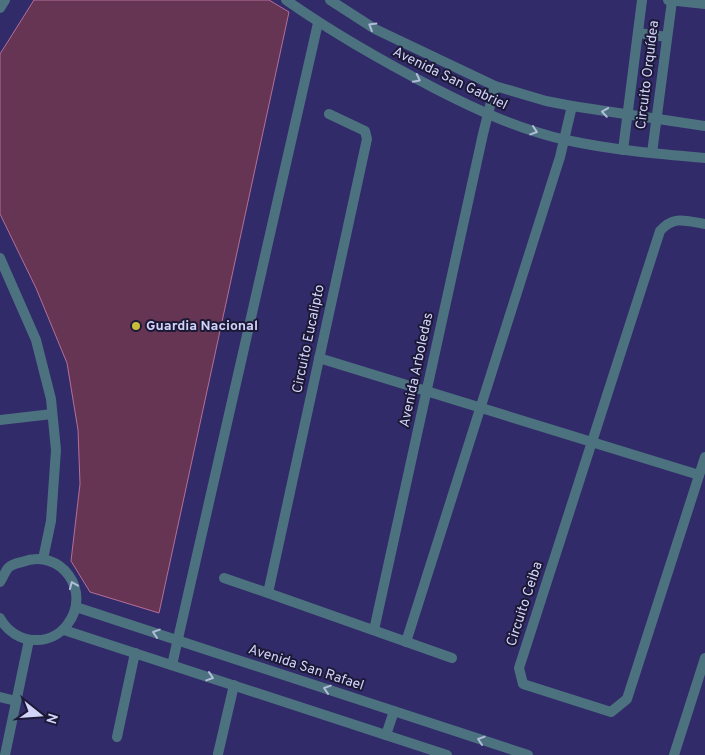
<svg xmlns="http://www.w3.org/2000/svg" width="705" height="755" viewBox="0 0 705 755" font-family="Overpass,sans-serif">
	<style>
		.building { fill: #673554; stroke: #b56e99 }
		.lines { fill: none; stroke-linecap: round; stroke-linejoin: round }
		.minor { stroke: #4d727f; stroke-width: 10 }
		.oneway { stroke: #b1bbda }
		.poi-dot { fill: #c8bb3b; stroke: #1b1935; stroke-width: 2 }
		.labels { text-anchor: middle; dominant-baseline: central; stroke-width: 4; stroke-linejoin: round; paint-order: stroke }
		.street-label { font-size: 14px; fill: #d2d3f9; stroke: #1b1935 }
		.poi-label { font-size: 14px; font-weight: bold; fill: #d2d3f9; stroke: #1b1935; text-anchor: start }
	</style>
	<rect width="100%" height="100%" fill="#312b69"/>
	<!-- building -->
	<path class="building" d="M34,0H269L289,12L159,613L90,592L71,561L80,484L78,430L67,363L36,288L0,214V54Z"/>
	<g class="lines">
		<!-- minor -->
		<g class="minor">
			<path d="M286,0C333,33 384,62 436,89C477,110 520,130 566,140C612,150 658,154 705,158"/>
			<path d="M330,0L375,29L495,86L546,101L572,106L705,126"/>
			<path d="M668,0L705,4"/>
			<path d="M0,8L5,0"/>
			<path d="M638,33L667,37"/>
			<path d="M329,114L365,131L367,139L268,593L452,658"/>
			<path d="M623,150L642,0"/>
			<path d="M652,153L672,1"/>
			<path d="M705,224C686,221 674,215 660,231L519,668L523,684L611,712L627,699L705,457"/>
			<path d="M0,258L36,340L51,399L56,450L51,521L43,559"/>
			<path d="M319,358L699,475"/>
			<path d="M0,420L52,414"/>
			<path d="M224,578L268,593"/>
			<path d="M0,582C3,577 5,572 8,568C11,565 17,563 22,562C61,547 93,592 67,625C60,634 49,640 37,640C21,641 7,631 0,618"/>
			<path d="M76,607L528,755"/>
			<path d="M64,630L447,755"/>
			<path d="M374,630L483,134L495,86"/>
			<path d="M406,642L560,157L572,106"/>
			<path d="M172,665L318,23"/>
			<path d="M0,697L16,701"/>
			<path d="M386,735L394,711"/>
			<path d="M117,737L135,653"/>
			<path d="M218,754L234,685"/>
			<path d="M5,755L29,640"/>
			<path d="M674,755L705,658"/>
		</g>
	</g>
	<!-- one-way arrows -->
	<defs><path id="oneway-chevron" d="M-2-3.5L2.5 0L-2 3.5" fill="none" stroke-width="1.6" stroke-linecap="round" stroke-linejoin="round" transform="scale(1.25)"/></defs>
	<g class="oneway">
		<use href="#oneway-chevron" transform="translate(372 26) rotate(-149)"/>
		<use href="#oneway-chevron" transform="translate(417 79) rotate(27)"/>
		<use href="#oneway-chevron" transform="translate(605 112) rotate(-171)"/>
		<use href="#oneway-chevron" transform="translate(534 131) rotate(18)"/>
		<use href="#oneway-chevron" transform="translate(73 585) rotate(-112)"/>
		<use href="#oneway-chevron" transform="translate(156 633) rotate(-162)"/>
		<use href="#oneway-chevron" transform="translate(210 677) rotate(18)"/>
		<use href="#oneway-chevron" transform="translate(327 689) rotate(-162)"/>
		<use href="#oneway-chevron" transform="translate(481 740) rotate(-162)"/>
	</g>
	<!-- markers -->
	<circle class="poi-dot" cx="136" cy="326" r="5"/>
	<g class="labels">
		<!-- street labels -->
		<g class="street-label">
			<text transform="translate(648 75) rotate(-83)">Circuito Orquídea</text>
			<text transform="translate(450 79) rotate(26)">Avenida San Gabriel</text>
			<text transform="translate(309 339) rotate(-78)">Circuito Eucalipto</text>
			<text transform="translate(417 370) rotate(-78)">Avenida Arboledas</text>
			<text transform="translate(525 604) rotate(-72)">Circuito Ceiba</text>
			<text transform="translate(306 668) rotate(18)">Avenida San Rafael</text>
		</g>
		<!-- poi labels -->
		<g class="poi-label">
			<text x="146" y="326">Guardia Nacional</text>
		</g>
	</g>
	<!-- north arrow -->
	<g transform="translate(40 715) rotate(107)" stroke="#1b1935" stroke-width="4" paint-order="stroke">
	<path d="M0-4L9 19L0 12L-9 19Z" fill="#d2d3f9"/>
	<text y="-8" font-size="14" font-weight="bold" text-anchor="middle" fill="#d2d3f9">N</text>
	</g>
</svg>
